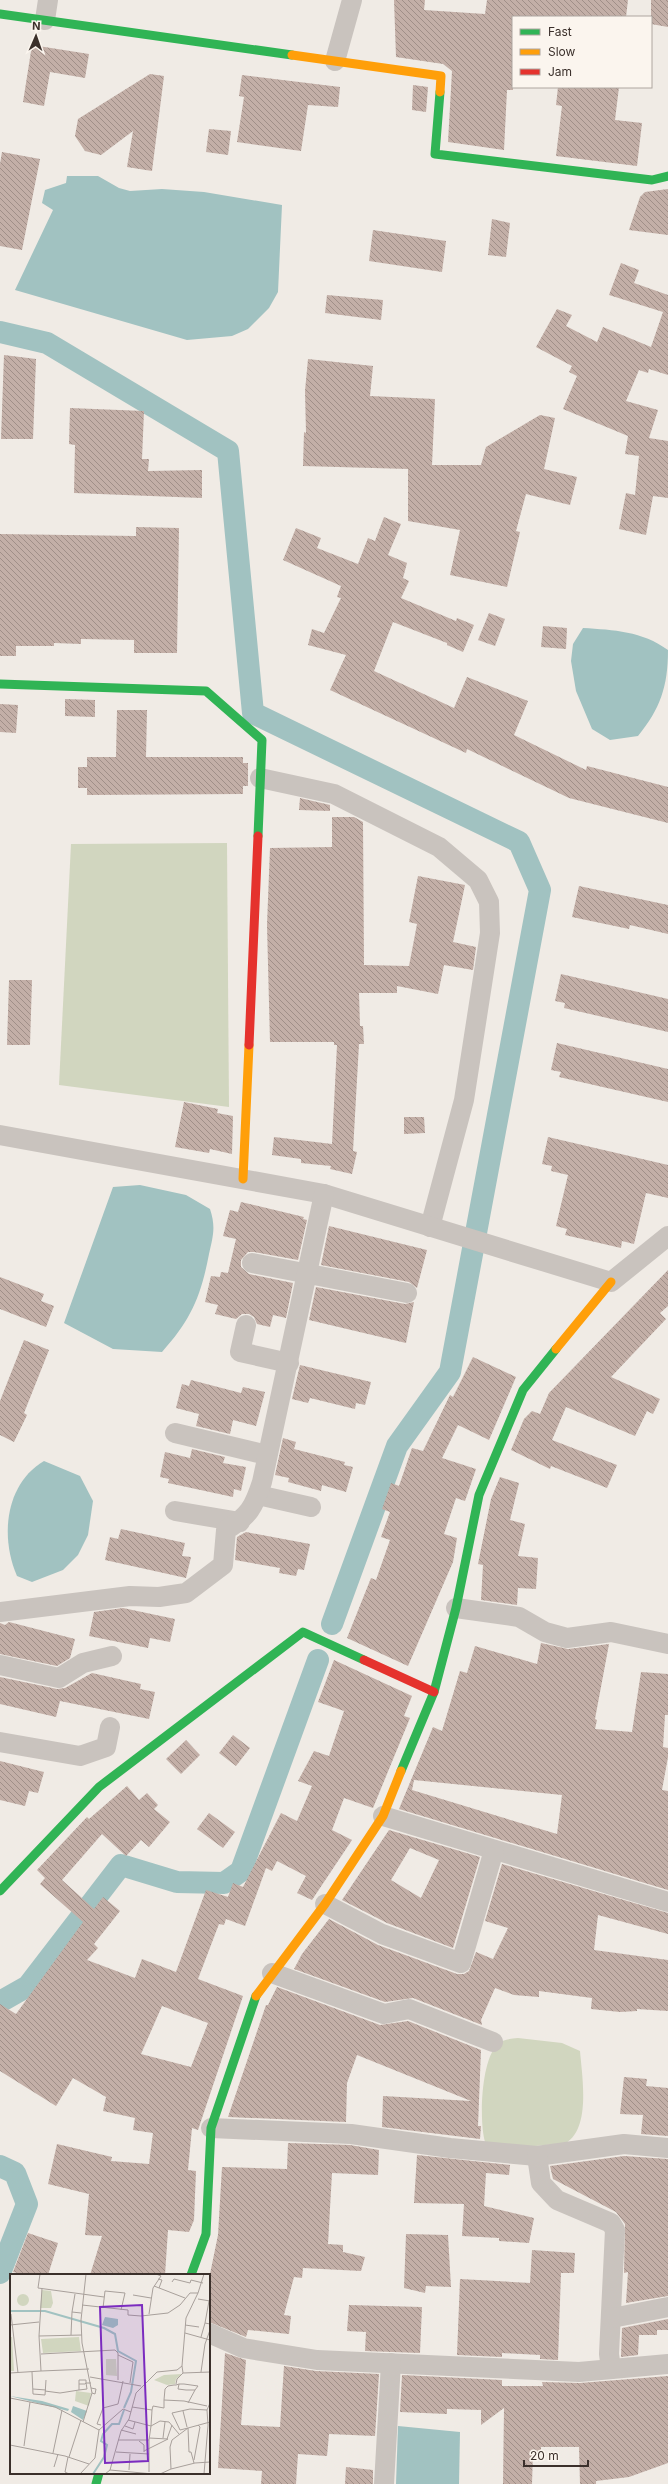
<svg xmlns="http://www.w3.org/2000/svg" width="668" height="2484" viewBox="0 0 668 2484" font-family="Inter,sans-serif">
	<style>
		.green { fill: #d1d6bf }
		.water { fill: #a1c2c1 }
		.lines { fill: none; stroke-linecap: round; stroke-linejoin: round }
		.canal { stroke: #a1c2c1; stroke-width: 22 }
		.building { fill: url(#building-back-hatch); fill-rule: evenodd }
		.street { stroke: #c9c3be; stroke-width: 20 }
		.fast { stroke: #30b455; stroke-width: 9 }
		.slow { stroke: #ff9f0a; stroke-width: 9 }
		.jam { stroke: #e5322d; stroke-width: 9 }
		.inset-river { fill: none; stroke: #a1c2c1; stroke-width: 2 }
		.inset-road { fill: none; stroke: #a8a09b; stroke-width: 1 }
		.view { fill: #7b2cbf; fill-opacity: 0.15; stroke: #7b2cbf; stroke-width: 2 }
		.inset-edge { fill: none; stroke: #3b302b; stroke-width: 2 }
	</style>
	<defs>
		<pattern id="building-back-hatch" width="6" height="6" patternUnits="userSpaceOnUse"><rect width="6" height="6" fill="#c3afa7"/><path d="M-1 5l2 2M0 0l6 6M5-1l2 2" fill="none" stroke="#a08f88"/></pattern>
	</defs>
	<rect width="100%" height="100%" fill="#f0ebe5"/>
	<!-- green -->
	<g class="green">
		<path d="M227,843L229,1107L59,1085L71,844Z"/>
		<path d="M518,2038L562,2043L580,2051C582,2076 591,2128 566,2143L525,2147L485,2142C479,2121 481,2061 497,2045C503,2039 510,2039 518,2038Z"/>
	</g>
	<!-- water -->
	<g class="water">
		<path d="M67,176H98L119,188L130,191L162,189L204,192L282,205L278,292L269,308L248,329L232,336L187,340L15,290L53,210L42,203L45,190L66,183Z"/>
		<path d="M583,628C614,630 642,631 668,650C668,687 660,709 638,736L610,740L592,729L576,691L571,661L573,644Z"/>
		<path d="M140,1185L186,1195L210,1209C216,1227 213,1236 209,1254C201,1296 191,1320 162,1352L113,1349L64,1323L113,1187Z"/>
		<path d="M44,1461L80,1476L93,1501L88,1535L78,1555L63,1570L32,1582L17,1576C0,1537 5,1484 44,1461Z"/>
		<path d="M398,2426L460,2432L459,2484H396Z"/>
	</g>
	<g class="lines">
		<!-- canal -->
		<g class="canal">
			<path d="M0,332L47,343L228,451L253,713L519,842L540,890L450,1372L397,1446L332,1624"/>
			<path d="M0,2002L28,1986L121,1865L177,1882L224,1883L241,1871L318,1660"/>
			<path d="M0,2166L15,2173L27,2204L0,2273"/>
		</g>
	</g>
	<!-- building -->
	<g class="building">
		<path d="M394,0H425L424,10L485,14L487,0H628L626,17H513V90H507L504,150L448,142L452,71L443,64L396,57Z"/>
		<path d="M651,0H668V27L651,24Z"/>
		<path d="M32,45L89,54L85,78L50,72L44,106L23,102Z"/>
		<path d="M150,74L164,76L152,171L127,167L133,131L101,155L85,151L75,136L78,119Z"/>
		<path d="M242,75L340,87L338,107L308,105L301,151L237,142L244,97L239,96Z"/>
		<path d="M413,85L428,87L426,112L412,110Z"/>
		<path d="M558,87H619L615,120L642,123L637,166L556,156L562,106L556,105Z"/>
		<path d="M209,129L231,131L228,155L206,152Z"/>
		<path d="M2,152L40,159L22,250L0,246V164Z"/>
		<path d="M668,189V235L629,230L640,197L645,192Z"/>
		<path d="M492,219L510,223L506,257L488,255Z"/>
		<path d="M373,230L446,241L442,272L369,261Z"/>
		<path d="M621,263L639,270L634,283L668,295V375L649,369L648,373L639,370L626,401L658,410L649,438L668,441V498L653,496L646,535L619,529L626,493L635,495L639,456L625,454L628,436L563,409L577,376L569,372L572,366L536,347L557,309L572,315L566,326L597,342L603,327L651,347L663,312L609,295Z"/>
		<path d="M327,295L383,300L381,320L325,313Z"/>
		<path d="M4,355L36,359L33,439H1Z"/>
		<path d="M308,359L373,366L370,396L435,399L432,465H481L486,447L540,415L555,418L544,469L577,477L570,505L526,494L516,531L520,532L507,587L450,575L460,530L408,521V469L303,466L304,432L306,433L305,391Z"/>
		<path d="M70,408L144,411L142,459H149L148,471L202,470V498L74,493L75,445L69,444Z"/>
		<path d="M384,517L401,524L388,555L407,563L403,578L409,581L401,598L456,621L457,618L474,625L463,652L447,645V643L393,622L374,671L454,708L467,677L528,701L514,735L586,770L587,766L668,787V823L569,798L467,749L466,753L330,690L346,655L308,645L312,629L324,633L341,598L337,597L341,586L283,560L296,528L321,538L317,548L358,564L368,538L375,541Z"/>
		<path d="M136,527L179,528L177,653H134V640L81,639V644L54,643V646H16V656H0V534L136,536Z"/>
		<path d="M489,613L505,619L495,646L478,640Z"/>
		<path d="M543,626L567,628L566,649L541,647Z"/>
		<path d="M65,699L95,700V717L65,716Z"/>
		<path d="M0,704L18,705L16,733L0,732Z"/>
		<path d="M117,710H147L146,757H243V763H248V786H243V794L87,795V788H78V767H87V757H116Z"/>
		<path d="M300,798L330,805V811L299,810Z"/>
		<path d="M332,817H354L363,822L364,965L409,966L417,924L409,922L418,876L465,885L453,942L476,947L473,970L444,965L438,994L397,986V993H359L360,1026H363L364,1044H359L353,1151L357,1152L352,1174L330,1169L331,1166L301,1163V1159L272,1155L274,1137L332,1144L337,1045H334V1042H270L267,925L270,848L332,847Z"/>
		<path d="M579,886L668,905V934L630,925L629,929L572,917Z"/>
		<path d="M561,974L668,999V1032L564,1008L565,1003L555,1001Z"/>
		<path d="M9,980H32L30,1045H7Z"/>
		<path d="M557,1043L668,1069V1102L559,1077L561,1072L551,1070Z"/>
		<path d="M184,1102L218,1109L217,1113L233,1116L232,1154L210,1149L209,1153L175,1147Z"/>
		<path d="M404,1117H424L425,1133L404,1134Z"/>
		<path d="M548,1137L668,1165V1198L646,1193L634,1244L622,1241L621,1248L565,1235L567,1229L556,1226L568,1175L551,1171L552,1166L542,1164Z"/>
		<path d="M241,1202L304,1217L303,1219L307,1220L298,1260L254,1252H248L241,1260V1267L249,1274L293,1283L286,1318L273,1315L270,1327L257,1324L254,1317L249,1314H242L236,1319L215,1314L218,1305L205,1302L211,1276L220,1277L221,1272L228,1273L236,1239L223,1236L230,1210L238,1212Z"/>
		<path d="M329,1226L427,1250L417,1288L409,1282L321,1265Z"/>
		<path d="M668,1270V1306L660,1313L666,1319L611,1377L660,1399L653,1414L647,1411L635,1436L566,1407L552,1440L617,1465L607,1488L551,1466L550,1469L511,1450L524,1419L532,1411L540,1414L549,1393Z"/>
		<path d="M0,1277L44,1294L41,1301L54,1306L46,1327L0,1309Z"/>
		<path d="M316,1287L405,1304L414,1302L406,1343L309,1320Z"/>
		<path d="M24,1340L49,1350L24,1413L27,1415L14,1442L0,1435V1401Z"/>
		<path d="M473,1357L516,1377L489,1440L458,1425L442,1458L476,1469L465,1501L456,1498L444,1534L457,1538L453,1562L408,1666L347,1638L371,1578L376,1580L390,1540L381,1537L390,1512L382,1509L391,1483L399,1486L412,1448L423,1451L450,1395L453,1397Z"/>
		<path d="M300,1365L371,1382L365,1405L356,1403L355,1409L310,1398L308,1403L292,1399Z"/>
		<path d="M191,1380L241,1393L243,1387L265,1392L256,1426L233,1420L230,1434L196,1426L199,1414L176,1408L182,1384L189,1386Z"/>
		<path d="M283,1438L296,1442L294,1449L345,1462L344,1465L353,1467L346,1492L322,1485L321,1491L288,1482L289,1478L275,1475Z"/>
		<path d="M192,1449L225,1457L223,1463L246,1467L241,1491L234,1489L233,1497L168,1483L169,1479L160,1477L165,1452L190,1458Z"/>
		<path d="M500,1477L519,1483L510,1520L525,1524L518,1556L538,1558L536,1589L518,1588L517,1605L481,1600L483,1565L478,1564L491,1499Z"/>
		<path d="M121,1529L185,1543L182,1556L191,1557L186,1578L105,1560L110,1537L118,1539Z"/>
		<path d="M246,1532L310,1544L304,1570L298,1569L296,1576L279,1573L280,1568L235,1560L237,1537Z"/>
		<path d="M123,1608L175,1619L170,1642L150,1638L148,1648L89,1636L94,1612Z"/>
		<path d="M9,1622L75,1639L70,1658L57,1666L0,1654V1623L5,1625Z"/>
		<path d="M541,1643L568,1649L609,1644L595,1719L597,1720L595,1729L632,1732L641,1672L668,1674V1715H665L663,1747L668,1748V1757L662,1790L668,1791V1890L399,1809L433,1727L442,1731L460,1671L467,1673L475,1646L537,1664ZM414,1780L562,1795L557,1834L412,1790Z"/>
		<path d="M334,1660L412,1696L404,1716L410,1718L373,1808L344,1798L332,1830L352,1840L312,1900L297,1893L306,1876L277,1861L272,1871L266,1868L245,1926L226,1919L224,1925L219,1924L198,1979L243,1996L198,2130L192,2128L188,2170L196,2171L194,2220L189,2232L168,2230L165,2275H90L102,2236L85,2235L89,2194L48,2184L57,2144L112,2157L111,2161L149,2164L153,2133L133,2130L135,2118L103,2111L106,2097L73,2078L56,2106L0,2071V2004L16,2014L83,1922L40,1884L45,1878L37,1870L87,1817L89,1819L127,1786L139,1800L147,1793L158,1805L154,1809L170,1822L149,1847L141,1840L126,1856L102,1834L62,1880L94,1909L103,1897L120,1911L94,1944L98,1948L87,1960L135,1978L142,1959L176,1972L206,1890L228,1897L233,1883L243,1887L281,1813L297,1821L312,1786L298,1781L314,1751L329,1756L344,1711L318,1702ZM162,2006L208,2023L191,2067L141,2054Z"/>
		<path d="M92,1673L141,1684L140,1689L155,1692L149,1719L60,1701L56,1717L0,1704V1677L57,1689L65,1688Z"/>
		<path d="M233,1735L250,1748L236,1766L219,1753Z"/>
		<path d="M186,1740L200,1755L181,1774L166,1759Z"/>
		<path d="M0,1761L44,1772L38,1793L29,1791L25,1806L0,1800Z"/>
		<path d="M209,1813L235,1832L223,1848L197,1829Z"/>
		<path d="M389,1830L480,1857L453,1948L387,1923L342,1900ZM410,1848L439,1860L421,1898L391,1880Z"/>
		<path d="M502,1864L668,1913V1934L598,1915L594,1950L668,1960V2011L637,2009V2011L620,2012L591,2009L592,1998L539,1991V1997L514,1995L495,1988L481,2020L482,2025L413,1998L385,2002L294,1969L302,1954L329,1919L378,1945L457,1974H464L469,1971L476,1952L493,1959L508,1928L485,1921Z"/>
		<path d="M277,1987L380,2025L408,2021L481,2050L478,2126H481L480,2139L382,2127L383,2096L471,2101L357,2055L347,2083L346,2122L228,2117L266,2005H268Z"/>
		<path d="M624,2077L647,2079L646,2086L668,2088V2136L641,2134L643,2115L620,2114Z"/>
		<path d="M288,2143L350,2145L379,2150L378,2175L332,2173L328,2244L343,2245V2252L365,2257L361,2271L303,2268L302,2278L294,2277L284,2315L291,2316L289,2334L248,2330L246,2337L209,2322V2279L218,2235L222,2167L287,2169Z"/>
		<path d="M417,2155L510,2165L509,2175L486,2173L484,2206L534,2218L529,2243L499,2241V2238L462,2236L464,2204L414,2203Z"/>
		<path d="M624,2156L668,2159V2296L626,2303L628,2272L624,2273L625,2224L616,2212L553,2179L550,2166Z"/>
		<path d="M28,2233L58,2243L48,2275H26L13,2272Z"/>
		<path d="M406,2234L448,2235L451,2287L426,2286L425,2293L404,2288Z"/>
		<path d="M532,2250L575,2253L574,2273H561L558,2360L540,2359V2355L502,2353V2357L457,2355L460,2279L530,2283Z"/>
		<path d="M349,2305L422,2307L420,2353L365,2351L366,2332L347,2331Z"/>
		<path d="M668,2319V2330H657V2335H639L638,2355L621,2357L622,2328Z"/>
		<path d="M225,2353L246,2360L241,2425L280,2427L284,2366L316,2371L379,2374L375,2436L329,2434L327,2456L298,2454L296,2484H261L262,2471L218,2468Z"/>
		<path d="M402,2375L502,2380V2386H543L542,2382L580,2383L668,2376V2463L629,2477L596,2481V2484H580L579,2447H541V2452H533L532,2484H503L504,2408L481,2425V2410L447,2409V2414L400,2412Z"/>
		<path d="M346,2467L373,2470V2484H345Z"/>
	</g>
	<g class="lines">
		<!-- street -->
		<g class="street">
			<path d="M45,20L48,0"/>
			<path d="M335,61L352,0"/>
			<path d="M260,778L334,794L439,847L478,880L489,902L490,933L464,1100L430,1227"/>
			<path d="M0,1135L324,1194L611,1282L668,1236"/>
			<path d="M252,1263L407,1293"/>
			<path d="M246,1325L240,1352L289,1363"/>
			<path d="M175,1433L267,1455"/>
			<path d="M258,1495L311,1507"/>
			<path d="M175,1511L240,1522"/>
			<path d="M456,1608L519,1617L545,1632L567,1638L611,1632L668,1644"/>
			<path d="M0,1612L130,1596L159,1597L186,1593L223,1565L226,1530C249,1516 254,1507 262,1482L324,1194"/>
			<path d="M0,1665L59,1678L83,1663L112,1656"/>
			<path d="M0,1742L80,1756L106,1747L110,1727"/>
			<path d="M383,1816L668,1902"/>
			<path d="M325,1904L382,1934L461,1963L494,1850"/>
			<path d="M272,1973L384,2014L409,2009L493,2042"/>
			<path d="M211,2128L351,2134L450,2148L537,2156L624,2144L668,2148"/>
			<path d="M537,2156L541,2183L557,2200L611,2223L615,2230L609,2354L611,2369"/>
			<path d="M612,2318L668,2307"/>
			<path d="M209,2333L243,2348L317,2360L579,2372L668,2364"/>
			<path d="M384,2484L391,2363"/>
		</g>
		<!-- fast -->
		<g class="fast">
			<path d="M0,14L292,55"/>
			<path d="M440,92L435,154L652,180L668,176"/>
			<path d="M0,684L206,691L262,740L258,836"/>
			<path d="M401,1771L434,1692L456,1608L479,1495L523,1390L556,1349"/>
			<path d="M0,1891L99,1787L303,1632L364,1660"/>
			<path d="M191,2275L206,2234L211,2128L256,1996"/>
			<path d="M96,2484L99,2473"/>
		</g>
		<!-- slow -->
		<g class="slow">
			<path d="M292,55L441,76L440,92"/>
			<path d="M243,1179L249,1045"/>
			<path d="M556,1349L611,1282"/>
			<path d="M256,1996L325,1904L383,1816L401,1771"/>
		</g>
		<!-- jam -->
		<g class="jam">
			<path d="M249,1045L258,836"/>
			<path d="M364,1660L434,1692"/>
		</g>
	</g>
	<!-- overview -->
	<g transform="translate(10 2274)">
		<rect width="200" height="200" fill="#f0ebe5"/>
		<path d="M32,16L41,17L43,29L41,34H30ZM7 26a6 6 0 1 1 12 0a6 6 0 1 1-12 0ZM0,63H2L4,97H0ZM69,63L71,77L33,79L31,65ZM96,85H106L107,102L96,101ZM172,100L166,105L165,110L157,111L144,106L154,101ZM66,117L81,119L79,132L65,127Z" fill="#d1d6bf"/>
		<path d="M95,43L108,45V51L103,54L92,51ZM0,122L32,127L59,135L58,137ZM63,132L77,137L73,146L61,138Z" fill="#a1c2c1"/>
		<path class="inset-river" d="M0,37H35L94,54L105,60L108,77L126,87L121,118L114,134M83,200L94,183L97,171L91,167L93,160L102,150H109L114,136"/>
		<path class="inset-road" d="M30,0L28,14L94,23M148,5L152,6L149,14M162,8L164,5L180,9L181,6L193,9M144,12L175,24M65,20L62,38L71,39M123,21L141,24M188,25L200,27M199,27L195,49L200,50M72,31L118,36V41L131,42L158,39L170,31L180,19H188L194,0M93,34L95,17L115,19L111,36M1,40L8,99M139,40L143,14L151,2L146,0M0,51L29,48M175,51L189,53M175,59L200,66M61,61L62,38M29,62L72,61M191,63L195,49M31,80L105,76L108,79V106M108,81L123,88L120,109M172,92L176,44L188,19M31,97L79,95M22,98L23,120L35,121L36,106M191,98L195,70L200,56M0,99L31,97L29,62L32,14M80,103L131,112M69,110V116L77,115L76,109V106H69V110H75L76,109H81M166,110L167,105L173,99L200,98M81,114L86,115L85,120L82,119M23,115L36,116M35,117L50,119L69,116M0,124L45,133L89,156L113,135L121,138M154,126L155,115L158,112L164,111H166L169,110H174L188,112L185,116H176L168,115L169,110M178,129L185,116M122,133L142,136L141,152L150,147L159,148L169,160M142,136L143,132L154,134V126L174,127L197,132M173,137L177,153M73,148L82,119L72,69L71,46L76,0M91,151L87,150L93,134L108,130L113,107M115,152L123,155L125,148M178,154L170,156L162,139L180,135L197,136M178,154L179,178H181L184,189M111,156L126,160M139,164L158,165M153,164L155,148M157,165L162,151M108,166H139L141,152L118,146M139,166V198M129,167L134,171V178M0,171L55,182L79,190M14,172L20,128M134,177L158,165M106,178L139,180M43,179L52,136M58,183L55,198L59,200M59,183L71,146M184,186L190,153L188,151M44,193L48,180M161,195L185,189L200,188M100,196L111,157L119,145L126,119L147,98L167,96L172,92L173,99M119,196L120,180M70,200L85,184L89,156M95,200L100,196L143,200M150,200L161,195L160,173L162,166L178,154L200,148M194,200L198,151L197,136L200,129"/>
		<path class="view" d="M132,31L138,187L95,189L90,33Z"/>
		<rect width="200" height="200" class="inset-edge"/>
	</g>
	<!-- legend -->
	<rect x="512" y="16" width="140" height="72" fill="#fbf5ee" stroke="#aea6a0"/>
	<rect x="520" y="29" width="20" height="6" fill="#30b455" stroke="#aea6a0"/>
	<text x="548" y="36" font-size="12" fill="#3b302b">Fast</text>
	<rect x="520" y="49" width="20" height="6" fill="#ff9f0a" stroke="#aea6a0"/>
	<text x="548" y="56" font-size="12" fill="#3b302b">Slow</text>
	<rect x="520" y="69" width="20" height="6" fill="#e5322d" stroke="#aea6a0"/>
	<text x="548" y="76" font-size="12" fill="#3b302b">Jam</text>
	<!-- north arrow -->
	<g transform="translate(36 36) rotate(2)" stroke="#fbf5ee" stroke-width="3" paint-order="stroke">
	<path d="M0-3L7 15L0 10L-7 15Z" fill="#3b302b"/>
	<text y="-6" font-size="11" font-weight="bold" text-anchor="middle" fill="#3b302b">N</text>
	</g>
	<!-- scale -->
	<path d="M524 2460v6h64v-6" fill="none" stroke="#3b302b" stroke-width="2"/>
	<text x="530" y="2460" font-size="12" fill="#3b302b" stroke="#fbf5ee" stroke-width="3" paint-order="stroke">20 m</text>
</svg>
